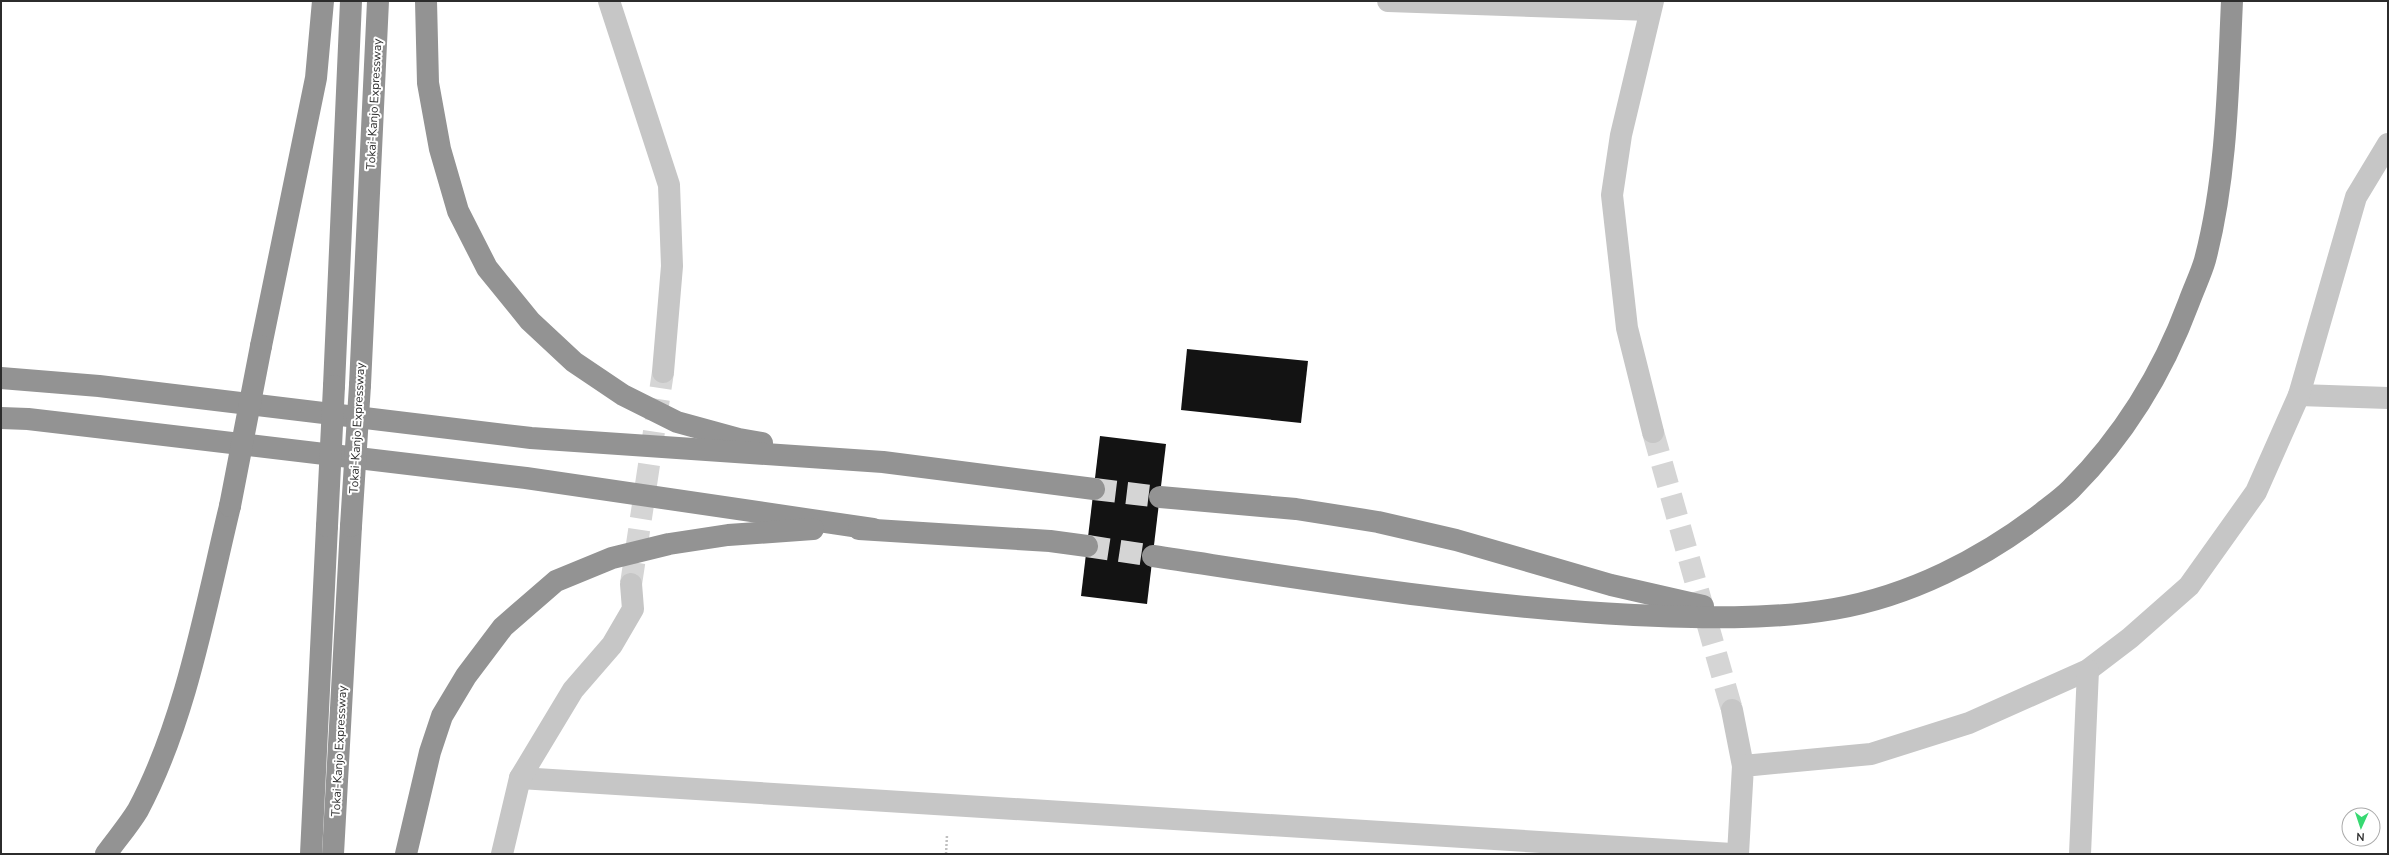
<svg xmlns="http://www.w3.org/2000/svg" width="2389" height="855" viewBox="0 0 2389 855" font-family="'Nunito Sans',sans-serif">
	<style>
		.building { fill: #131313 }
		.lines { fill: none; stroke-linecap: round; stroke-linejoin: round }
		.street-tunnel { stroke: #d5d5d5; stroke-width: 22; stroke-dasharray: 22 11; stroke-linecap: butt }
		.highway-tunnel { stroke: #d5d5d5; stroke-width: 22; stroke-dasharray: 22 11; stroke-linecap: butt }
		.path { stroke: #c0c0c0; stroke-width: 2.5; stroke-dasharray: 2 2; stroke-linecap: butt }
		.street { stroke: #c6c6c6; stroke-width: 22 }
		.highway { stroke: #939393; stroke-width: 22 }
		.highway-bridge { stroke: #939393; stroke-width: 22 }
		.labels { text-anchor: middle; dominant-baseline: central; stroke-width: 4; stroke-linejoin: round; paint-order: stroke }
		.street-label { font-size: 12px; fill: #2c2c2c; stroke: #fff }
	</style>
	<rect width="100%" height="100%" fill="#fff"/>
	<!-- building -->
	<g class="building">
		<path d="M1187,349L1308,361L1301,423L1181,410Z"/>
		<path d="M1100,436L1166,444L1147,604L1081,596Z"/>
	</g>
	<g class="lines">
		<!-- street-tunnel -->
		<g class="street-tunnel">
			<path d="M1653,432L1732,710"/>
			<path d="M631,584L663,372"/>
		</g>
		<!-- highway-tunnel -->
		<g class="highway-tunnel">
			<path d="M1094,489L1160,497"/>
			<path d="M1087,546L1153,556"/>
		</g>
		<!-- path -->
		<path class="path" d="M946,854L947,835"/>
		<!-- street -->
		<g class="street">
			<path d="M609,1L669,185L672,266L663,372"/>
			<path d="M1388,1L1650,10"/>
			<path d="M1653,1L1621,135L1612,195L1627,328L1653,432"/>
			<path d="M2299,395L2388,398"/>
			<path d="M1732,710L1743,766"/>
			<path d="M520,778L1732,854"/>
			<path d="M502,854L520,778L573,690L612,645L633,609L631,584"/>
			<path d="M1738,854L1743,766L1871,754L1969,723L2088,670L2130,638L2189,586L2256,492L2299,395L2356,197L2388,144"/>
			<path d="M2080,854L2088,670"/>
		</g>
		<!-- highway -->
		<g class="highway">
			<path d="M426,1L428,83L440,149L458,211L487,268L530,321L574,362L623,395L677,422L739,439L762,443"/>
			<path d="M261,346L316,78L323,1"/>
			<path d="M1,378L99,386L531,438L883,462L1094,489"/>
			<path d="M360,385L378,1"/>
			<path d="M334,386L351,1"/>
			<path d="M1,418L28,419L105,428L526,478L873,529"/>
			<path d="M1160,497L1296,509L1378,522L1456,540L1611,585L1703,606"/>
			<path d="M859,529L1050,541L1087,546"/>
			<path d="M1153,556C1312,580 1473,607 1634,615C1700,618 1769,620 1834,609C1910,596 1982,559 2042,513C2052,505 2062,498 2071,489C2124,436 2163,372 2189,302C2194,288 2201,274 2205,260C2227,176 2228,87 2232,1"/>
			<path d="M106,854C116,840 129,825 138,810C186,720 206,605 230,506"/>
			<path d="M311,854L327,526"/>
			<path d="M333,854L351,526"/>
			<path d="M406,854L430,752L442,716L466,676L503,627L556,581L612,558L669,544L728,535L813,529"/>
		</g>
		<!-- highway-bridge -->
		<g class="highway-bridge">
			<path d="M230,506L261,346"/>
			<path d="M327,526L334,386"/>
			<path d="M351,526L360,385"/>
		</g>
	</g>
	<g class="labels">
		<!-- street labels -->
		<g class="street-label">
			<text transform="translate(374 104) rotate(-87)">Tokai-Kanjo Expressway</text>
			<text transform="translate(357 428) rotate(-87)">Tokai-Kanjo Expressway</text>
			<text transform="translate(339 751) rotate(-87)">Tokai-Kanjo Expressway</text>
		</g>
	</g>
	<!-- border -->
	<rect width="2389" height="855" fill="none" stroke="#2c2c2c" stroke-width="4"/>
	<!-- north arrow -->
	<g transform="translate(2361 827) rotate(183)"><circle r="19" fill="#ffffff" stroke="#ababab"/>
	<path d="M0-3L7 15L0 10L-7 15Z" fill="#37d972"/>
	<text y="-6" font-size="11" font-weight="bold" text-anchor="middle" fill="#2c2c2c">N</text>
	</g>
</svg>
